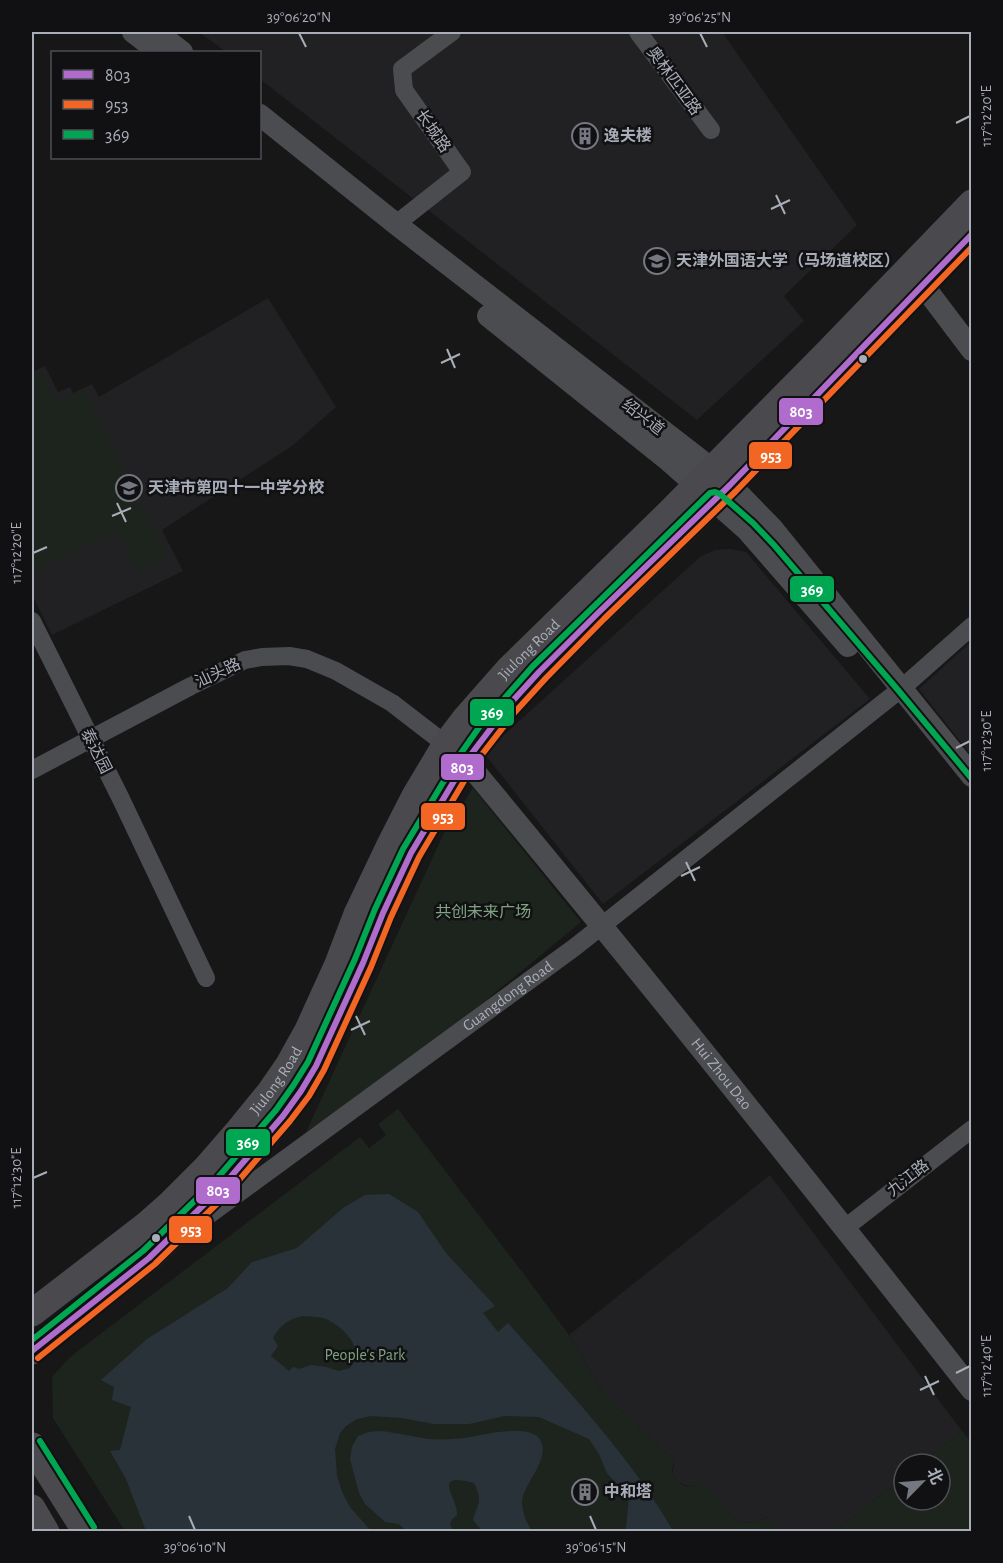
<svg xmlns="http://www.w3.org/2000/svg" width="1003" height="1563" viewBox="0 0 1003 1563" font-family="'Alegreya Sans','Noto Sans SC',sans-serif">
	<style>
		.built { fill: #212123 }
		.park { fill: #1d241e }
		.water { fill: #2a3239; fill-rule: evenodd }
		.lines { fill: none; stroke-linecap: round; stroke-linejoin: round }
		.minor { stroke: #4b4c50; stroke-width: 18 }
		.tertiary { stroke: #4b4c50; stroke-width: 22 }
		.secondary { stroke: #4a4a4e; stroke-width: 27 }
		.bus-1-casing { stroke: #111113; stroke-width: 10 }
		.bus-2-casing { stroke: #111113; stroke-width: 10 }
		.bus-3-casing { stroke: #111113; stroke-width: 10 }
		.bus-1 { stroke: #b06ccc; stroke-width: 6 }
		.bus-2 { stroke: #f26522; stroke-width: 6 }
		.bus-3 { stroke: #00a651; stroke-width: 6 }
		.ticks { fill: none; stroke: #a8adb8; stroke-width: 2 }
		.bus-dot { fill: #a8adb8; stroke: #111113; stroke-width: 2 }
		.labels { text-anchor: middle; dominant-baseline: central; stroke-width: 5; stroke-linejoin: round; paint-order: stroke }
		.street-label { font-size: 16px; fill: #a8adb8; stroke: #111113 }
		.poi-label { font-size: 16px; font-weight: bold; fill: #a8adb8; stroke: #111113; text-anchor: start }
		.park-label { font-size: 16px; fill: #7fa381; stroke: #111113 }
		.line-badge { stroke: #111113; stroke-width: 2 }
		.badge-label { font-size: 16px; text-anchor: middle; font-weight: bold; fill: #fff }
		.neatline { fill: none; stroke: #a8adb8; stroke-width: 2 }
		.ticks-label { font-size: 15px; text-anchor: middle; fill: #a8adb8 }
	</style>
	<rect width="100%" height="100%" fill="#171717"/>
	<!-- built -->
	<g class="built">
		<path d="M199,32H722L857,225L784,296L804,321L697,420L260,79V52H226Z"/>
		<path d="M268,298L336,407L292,446L162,530L183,571L52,635L32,595V372L45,366L58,392L70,387L73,393L92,384L99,397Z"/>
		<path d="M730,549L746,552L870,699L603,904L484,753L701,556L716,550Z"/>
		<path d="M971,642V755L919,689Z"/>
		<path d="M770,1175L962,1431L920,1464H904V1477L836,1531H778L768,1517L757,1522L740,1523L734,1519L704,1481L695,1486L689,1487L677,1481L672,1473L675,1461L604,1395L569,1335Z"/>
	</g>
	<!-- park -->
	<g class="park">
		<path d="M41,371L56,402L83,389L167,557L137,572L116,530L32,572V375Z"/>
		<path d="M473,788L581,922L415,1059L306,1132L443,835Z"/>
		<path d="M398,1109L523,1273L569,1335L604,1395L675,1461C673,1465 672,1467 672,1471C673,1480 686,1490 695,1486C698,1485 701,1482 704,1480L734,1519L740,1523L757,1522L769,1517L778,1531H125L53,1418L52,1377L70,1357L360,1137L369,1148L386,1135L378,1124Z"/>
		<path d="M962,1431L971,1442V1531H836L904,1477V1500H940V1464H920Z"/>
	</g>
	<!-- water -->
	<g class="water">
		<path d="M389,1194L418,1212L446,1253L495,1306L483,1313L498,1332L508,1323C566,1389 629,1454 673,1531H623L626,1528L629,1498L607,1473L599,1454L589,1439L539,1417L504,1416L469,1424H434L402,1418L371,1416L357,1419L346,1426L340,1433L335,1449L337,1476L342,1492L350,1507L371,1531H146L126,1479L110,1451L120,1450L131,1407L112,1400L114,1387L101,1380L147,1339L228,1288L252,1262L297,1248L343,1208L365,1195ZM302,1316C310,1317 319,1316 326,1319C340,1325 361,1344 355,1360C354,1363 351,1366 350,1368L339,1371L326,1367L311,1365L299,1369L293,1367L289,1371L271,1356L278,1346L273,1338C280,1325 287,1320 302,1316Z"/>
		<path d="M379,1431C396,1432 412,1437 429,1439C442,1440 458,1439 471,1437C486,1434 527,1425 538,1437C554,1456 524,1482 522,1501C522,1512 526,1522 532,1531H482L473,1520C478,1503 483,1501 474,1483C430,1471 458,1498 457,1515L452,1519L450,1524L453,1531H406L399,1524L385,1522L365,1504L359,1493L350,1459L352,1447L358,1436L369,1432Z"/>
	</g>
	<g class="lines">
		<!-- minor -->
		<g class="minor">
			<path d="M638,32L711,130"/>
			<path d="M396,224L462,172L404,90L402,69L452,32"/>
			<path d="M32,621L121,799L206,978"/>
			<path d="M32,770L191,686L245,660L262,657L289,656L307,659L336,671L392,703L453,750"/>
			<path id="s1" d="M206,1217L575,947L902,688L972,626"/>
			<path d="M845,1228L972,1129"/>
		</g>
		<!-- tertiary -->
		<g class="tertiary">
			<path d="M133,32L159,52"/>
			<path d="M156,32L182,52"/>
			<path d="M260,115L396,224L712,469L730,485L772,528L972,776"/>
			<path d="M913,272L972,350"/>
			<path d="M488,316L669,461L747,530L848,646"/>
			<path id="s2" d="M466,761C638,968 806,1178 972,1390"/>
		</g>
		<!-- secondary -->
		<g class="secondary">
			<path id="s3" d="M32,1313L145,1226L171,1203L206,1168L239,1130L270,1092L288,1066L308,1030L338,964L357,914L389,847L415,796L446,744L465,719L509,669L671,511L827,353L972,203"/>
			<path d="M32,1351L149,1258L221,1188L283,1116L301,1091L316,1066L363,963L383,913L411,853L451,785L466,761L508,706L539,672L598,613L730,485L972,233"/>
			<path d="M32,1446L86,1532"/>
			<path d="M32,1508L46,1532"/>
		</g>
		<defs>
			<path id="bus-1" d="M32,1351L149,1258L221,1188L283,1116L301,1091L316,1066L363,963L383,913L411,853L466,761L508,706L539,672L598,613L730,485L972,234"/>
			<path id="bus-2" d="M38,1358L155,1264L227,1194L290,1121L309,1096L324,1070L371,967L391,917L419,857L473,766L515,712L546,678L604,619L736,491L972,247"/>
			<g id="bus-3">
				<path d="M32,1340L143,1251L214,1182L276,1110L293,1086L308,1062L355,959L375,909L403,849L459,756L480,726L533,666L710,493L715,492L720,494L753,523L774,545L898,690L972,779"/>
				<path d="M40,1441L94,1527"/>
			</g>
		</defs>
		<!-- bus-1 casing -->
		<use href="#bus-1" class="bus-1-casing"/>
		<!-- bus-2 casing -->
		<use href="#bus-2" class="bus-2-casing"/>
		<!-- bus-3 casing -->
		<use href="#bus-3" class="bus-3-casing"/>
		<!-- bus-1 -->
		<use href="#bus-1" class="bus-1"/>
		<!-- bus-2 -->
		<use href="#bus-2" class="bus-2"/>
		<!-- bus-3 -->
		<use href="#bus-3" class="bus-3"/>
	</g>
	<!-- ticks -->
	<path class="ticks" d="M299,33L306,47M700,33L707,47M956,123L970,116M776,195L785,214M771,209L790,200M447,349L455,368M441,363L460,354M117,503L126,522M112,516L131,508M33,553L47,547M956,748L970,741M686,862L695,881M681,876L700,867M356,1016L365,1035M351,1030L370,1021M33,1178L47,1172M956,1373L970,1366M925,1376L934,1395M920,1390L939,1381M189,1516L195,1530M590,1516L596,1530"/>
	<!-- icons -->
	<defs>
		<symbol id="building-ring" viewBox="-11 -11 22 22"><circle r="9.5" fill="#111113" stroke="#757880" stroke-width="1.5"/><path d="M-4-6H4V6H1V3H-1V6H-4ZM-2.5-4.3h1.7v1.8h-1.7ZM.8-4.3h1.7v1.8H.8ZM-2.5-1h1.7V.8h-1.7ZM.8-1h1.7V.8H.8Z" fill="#757880"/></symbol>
		<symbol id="university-ring" viewBox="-11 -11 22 22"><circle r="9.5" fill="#111113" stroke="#757880" stroke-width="1.5"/><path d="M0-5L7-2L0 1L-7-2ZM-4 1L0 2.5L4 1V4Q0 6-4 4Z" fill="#757880"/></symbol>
		<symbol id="school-ring" viewBox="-11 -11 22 22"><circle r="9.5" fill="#111113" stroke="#757880" stroke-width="1.5"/><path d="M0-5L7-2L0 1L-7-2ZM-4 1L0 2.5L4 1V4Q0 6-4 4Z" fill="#757880"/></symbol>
	</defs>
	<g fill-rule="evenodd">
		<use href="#building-ring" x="570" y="121" width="30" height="30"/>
		<use href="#university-ring" x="642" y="246" width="30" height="30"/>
		<use href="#school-ring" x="114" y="473" width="30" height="30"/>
		<use href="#building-ring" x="570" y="1477" width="30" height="30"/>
	</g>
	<!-- markers -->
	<g class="bus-dot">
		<circle cx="863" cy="359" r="5"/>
		<circle cx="156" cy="1238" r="5"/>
	</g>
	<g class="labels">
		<!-- street labels -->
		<g class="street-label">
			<text transform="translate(674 81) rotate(54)">奥林匹亚路</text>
			<text transform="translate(433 131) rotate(55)">长城路</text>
			<text transform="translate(643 417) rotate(38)">绍兴道</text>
			<text stroke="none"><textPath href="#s3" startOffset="843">Jiulong Road</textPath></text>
			<text transform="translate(218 673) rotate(-25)">汕头路</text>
			<text transform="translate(96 751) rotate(63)">泰达园</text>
			<text stroke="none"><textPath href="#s1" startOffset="374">Guangdong Road</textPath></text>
			<text stroke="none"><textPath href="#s2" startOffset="404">Hui Zhou Dao</textPath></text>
			<text stroke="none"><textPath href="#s3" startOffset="339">Jiulong Road</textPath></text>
			<text transform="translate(908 1178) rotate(-38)">九江路</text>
		</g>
		<!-- poi labels -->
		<g class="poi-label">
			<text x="604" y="136">逸夫楼</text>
			<text x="676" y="261">天津外国语大学（马场道校区）</text>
			<text x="148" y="488">天津市第四十一中学分校</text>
			<text x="604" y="1492">中和塔</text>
		</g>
		<!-- park labels -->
		<g class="park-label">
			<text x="483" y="912">共创未来广场</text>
			<text x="365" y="1355">People's Park</text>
		</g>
	</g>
	<g class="line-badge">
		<rect x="778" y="397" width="46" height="29" rx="6" fill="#b06ccc"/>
		<rect x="748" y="441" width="45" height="29" rx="6" fill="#f26522"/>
		<rect x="789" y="575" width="46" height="28" rx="6" fill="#00a651"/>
		<rect x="469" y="698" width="46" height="29" rx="6" fill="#00a651"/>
		<rect x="440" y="753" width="45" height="28" rx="6" fill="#b06ccc"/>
		<rect x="420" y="802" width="46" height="29" rx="6" fill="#f26522"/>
		<rect x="225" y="1128" width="46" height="29" rx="6" fill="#00a651"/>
		<rect x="195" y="1176" width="46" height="29" rx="6" fill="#b06ccc"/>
		<rect x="168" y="1215" width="45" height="29" rx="6" fill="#f26522"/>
	</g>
	<g class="badge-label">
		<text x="801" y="417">803</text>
		<text x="771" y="461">953</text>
		<text x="812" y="595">369</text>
		<text x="492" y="718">369</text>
		<text x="462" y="773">803</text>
		<text x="443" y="822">953</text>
		<text x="248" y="1148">369</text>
		<text x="218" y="1196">803</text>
		<text x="191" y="1235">953</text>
	</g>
	<!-- border -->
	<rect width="1003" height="1563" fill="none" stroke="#111113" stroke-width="66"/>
	<!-- legend -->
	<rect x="51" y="51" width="210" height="108" fill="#111113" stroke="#4d4f55" stroke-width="1.5"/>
	<rect x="63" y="70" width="30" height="9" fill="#b06ccc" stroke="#4d4f55" stroke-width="1.5"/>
	<text x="105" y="81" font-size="18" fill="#a8adb8">803</text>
	<rect x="63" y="100" width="30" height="9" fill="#f26522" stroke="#4d4f55" stroke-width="1.5"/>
	<text x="105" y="111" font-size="18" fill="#a8adb8">953</text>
	<rect x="63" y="130" width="30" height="9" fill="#00a651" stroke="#4d4f55" stroke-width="1.5"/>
	<text x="105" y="141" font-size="18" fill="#a8adb8">369</text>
	<!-- north arrow -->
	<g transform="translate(922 1482) rotate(65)"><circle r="28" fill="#111113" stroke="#4d4f55" stroke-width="1.5"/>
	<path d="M0-4.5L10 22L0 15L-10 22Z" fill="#757880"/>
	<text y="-9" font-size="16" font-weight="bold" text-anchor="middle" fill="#a8adb8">北</text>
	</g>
	<rect x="33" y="33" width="937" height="1497" class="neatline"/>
	<g class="ticks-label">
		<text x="299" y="22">39°06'20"N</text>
		<text x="700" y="22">39°06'25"N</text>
		<text transform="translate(986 116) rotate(-90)" y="5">117°12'20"E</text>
		<text transform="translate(16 553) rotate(-90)" y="5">117°12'20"E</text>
		<text transform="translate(986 741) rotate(-90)" y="5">117°12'30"E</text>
		<text transform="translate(16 1178) rotate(-90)" y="5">117°12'30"E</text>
		<text transform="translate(986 1366) rotate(-90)" y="5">117°12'40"E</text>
		<text x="195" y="1552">39°06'10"N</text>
		<text x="596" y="1552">39°06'15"N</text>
	</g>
</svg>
